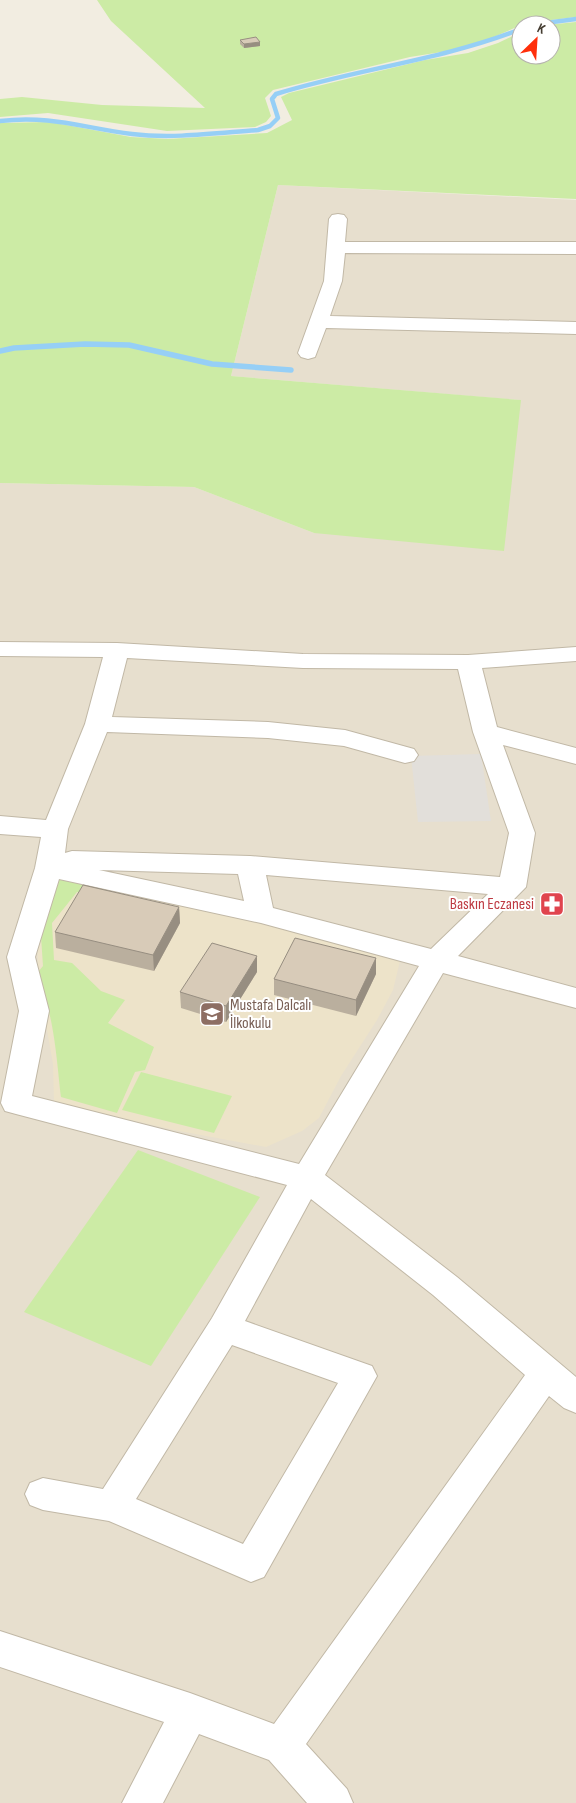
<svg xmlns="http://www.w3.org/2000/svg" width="576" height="1803" viewBox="0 0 576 1803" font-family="'Sofia Sans Condensed',sans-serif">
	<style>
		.residential { fill: #e7dfce }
		.education { fill: #ede3c9 }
		.green { fill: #cceba5 }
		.parking { fill: #e2dfda }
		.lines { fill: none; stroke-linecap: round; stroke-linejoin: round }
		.stream-far1 { stroke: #96cff6; stroke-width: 4.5 }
		.stream { stroke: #96cff6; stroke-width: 5.5 }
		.street-casing { stroke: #c1b8a6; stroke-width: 2 }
		.street { fill: #fff; fill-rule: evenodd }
		.wall { fill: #baaf9e }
		.shaded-wall { fill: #978e81 }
		.building { fill: #d8cbb8; stroke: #978e81 }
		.labels { text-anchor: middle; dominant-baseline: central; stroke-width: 4; stroke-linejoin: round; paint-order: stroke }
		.health-label { font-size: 16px; fill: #be3a42; stroke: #fff; text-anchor: end }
		.education-label { font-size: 16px; fill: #785e54; stroke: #fff; text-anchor: start }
	</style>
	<rect width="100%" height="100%" fill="#f2ede1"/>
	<!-- residential -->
	<path class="residential" d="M278,185L576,200V1803H0V483L194,487L314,533L520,400L231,376Z"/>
	<!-- education -->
	<path class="education" d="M60,874L401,957L393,990L377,1020L341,1076L319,1118L302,1131L266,1147L174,1130L54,1102L53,1064L47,1030L43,1008L30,977L38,966L37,930Z"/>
	<!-- green -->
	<g class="green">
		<path d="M97,0H576V17L526,23L487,40L454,50L410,57L273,90L265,98L271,116L266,122L255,127L167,131L48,113L0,117V99L22,97L102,105L205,108L111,21Z"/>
		<path d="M576,22V199L278,185L231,376L521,400L504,551L314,533L194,487L0,483V123L50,122L131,137L168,139L267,133L292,120L281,97L289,93L425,60L468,53L498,43L521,32V55H551V25H547Z"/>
		<path d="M65,875L114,893L106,899L77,892L52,923L54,960L72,963L101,991L125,1000L108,1023L154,1047L145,1070L135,1072L117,1113L61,1097C57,1066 54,1001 34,977L43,966L40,922L56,883Z"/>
		<path d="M141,1072L232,1096L214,1133L122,1110Z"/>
		<path d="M138,1150L260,1197L151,1366L24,1312Z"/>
	</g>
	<!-- parking -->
	<path class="parking" d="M481,754L491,821L418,822L411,756Z"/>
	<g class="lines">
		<!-- stream-far1 -->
		<g class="stream-far1">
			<path d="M530,25L576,19"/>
			<path d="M0,121C51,115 83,128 132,134C173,139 217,133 258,130L270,126L278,118L272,99L276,94C357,69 442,60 521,29"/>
		</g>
		<!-- stream -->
		<path class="stream" d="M0,351L14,348L85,344L129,345L212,364L291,370"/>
		<defs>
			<g id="street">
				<path d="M338,214L344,215L347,219L345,242H576V254L345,253L342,281L330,316L576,322V334L326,328L315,357L308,359L301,357L298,353L324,281L329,219L332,215Z"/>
				<path d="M0,642L117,643L303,654L468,655L576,647V661L482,668L497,727L576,748V764L503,745L535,833L526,887L458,956L576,988V1008L443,973L325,1175L457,1277L576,1377V1413L564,1408L549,1396L306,1744L347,1789L353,1803H307L269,1760L199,1734L163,1803H122L164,1722L0,1667V1631L190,1693L274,1724L525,1375L433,1295L311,1199L245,1321L372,1366L377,1376L264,1577L251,1582L109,1521L43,1510L30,1505L25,1494L30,1483L43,1478L103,1489L212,1318L287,1185L16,1114L5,1111L1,1103L19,1011L7,957L35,868L41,837L0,834V816L46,820L85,724L103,657L0,656ZM127,658L303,668L458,669L473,732L509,833L500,877L250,856L72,851L65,853L68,829L107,732L268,738L344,746L405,763L414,761L418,755L414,749L345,730L268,722L112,717ZM99,870L238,874L244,901ZM266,875L488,894L431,949L273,908ZM59,879L261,923L419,966L299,1164L32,1096L49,1011L35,957ZM232,1345L338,1383L243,1544L136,1499Z"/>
			</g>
		</defs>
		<!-- street casing -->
		<use href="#street" class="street-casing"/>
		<!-- street -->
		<use href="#street" class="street"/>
	</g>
	<!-- wall -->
	<g class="wall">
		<path d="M240,40L260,42V46L244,48L240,44Z"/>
		<path d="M179,907L180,923L154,971L56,948L55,932Z"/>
		<path d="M376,958V974L356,1016L274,995V979Z"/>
		<path d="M257,972L226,1022L181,1008L180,992Z"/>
	</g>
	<!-- shaded-wall -->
	<g class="shaded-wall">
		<path d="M260,42V46L244,48V44Z"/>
		<path d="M179,907L180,923L154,971L153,955Z"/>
		<path d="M257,956V972L226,1022V1006Z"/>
		<path d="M376,958V974L356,1016V1000Z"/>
	</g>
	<!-- building -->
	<g class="building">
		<path d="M256,37L260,42L244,44L240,40Z"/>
		<path d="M83,885L179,907L153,955L55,932Z"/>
		<path d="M295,938L376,958L356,1000L274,979Z"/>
		<path d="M212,943L257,956L226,1006L180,992Z"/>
	</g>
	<!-- icons -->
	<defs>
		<symbol id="pharmacy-square" viewBox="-11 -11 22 22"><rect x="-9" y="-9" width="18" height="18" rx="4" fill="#e0444e" stroke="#fff"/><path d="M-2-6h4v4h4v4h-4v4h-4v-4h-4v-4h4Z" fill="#fff"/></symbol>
		<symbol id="school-square" viewBox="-11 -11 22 22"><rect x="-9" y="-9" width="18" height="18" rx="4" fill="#8d6e63" stroke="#fff"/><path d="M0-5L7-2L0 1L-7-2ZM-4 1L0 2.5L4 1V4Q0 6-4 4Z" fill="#fff"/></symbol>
	</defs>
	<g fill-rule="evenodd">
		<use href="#pharmacy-square" x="538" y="890" width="28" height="28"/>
		<use href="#school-square" x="198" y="1000" width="28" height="28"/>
	</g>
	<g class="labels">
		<!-- health labels -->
		<g class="health-label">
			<text x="534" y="904">Baskın Eczanesi</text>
		</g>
		<!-- education labels -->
		<g class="education-label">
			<text x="230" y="1005">Mustafa Dalcalı<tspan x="230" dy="18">İlkokulu</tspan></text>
		</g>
	</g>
	<!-- north arrow -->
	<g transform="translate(536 40) rotate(25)"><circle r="24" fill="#ffffff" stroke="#b4b1ad"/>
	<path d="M0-4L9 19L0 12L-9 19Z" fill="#ff2f0b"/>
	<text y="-8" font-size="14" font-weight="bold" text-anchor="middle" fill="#443c31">K</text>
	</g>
</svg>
